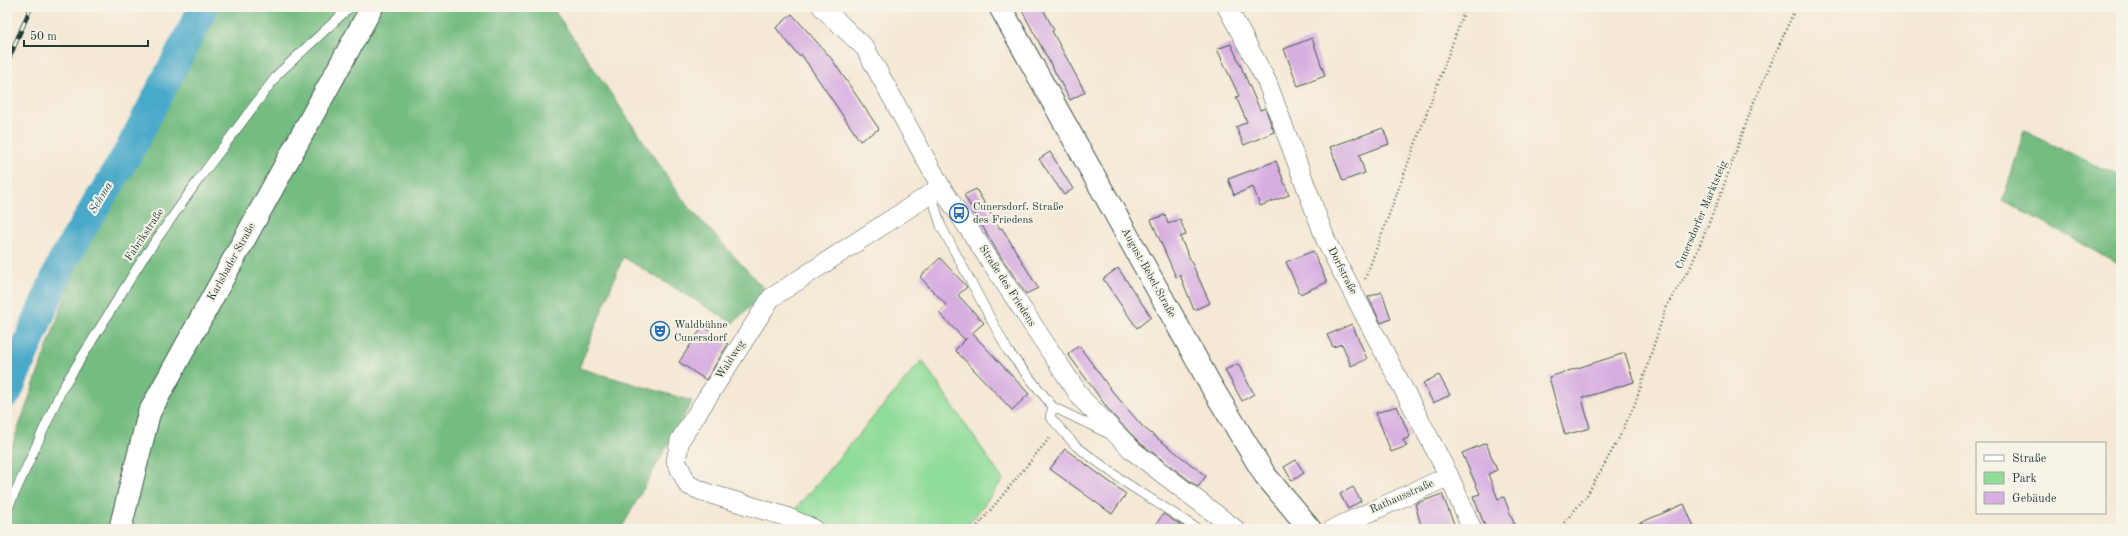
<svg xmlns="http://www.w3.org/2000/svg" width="2128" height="536" viewBox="0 0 2128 536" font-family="'Old Standard TT',serif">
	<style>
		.green { fill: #90dc99; stroke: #588c66 }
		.forest { fill: #74bc81; stroke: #4a7c5a }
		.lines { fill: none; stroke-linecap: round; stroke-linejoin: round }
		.river { stroke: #4aa9c9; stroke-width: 30 }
		.building { fill: #d7aee1 }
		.service-casing { stroke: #3f574c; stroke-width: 10 }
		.minor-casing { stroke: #3f574c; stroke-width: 20 }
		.secondary-casing { stroke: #3f574c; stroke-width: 24 }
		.path { stroke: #3f574c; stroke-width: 2.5; stroke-dasharray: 1 3; stroke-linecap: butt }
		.service { stroke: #fff; stroke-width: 9 }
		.minor { stroke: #fff; stroke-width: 19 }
		.secondary { stroke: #fff; stroke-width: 22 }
		.rail-casing { stroke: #1f3d34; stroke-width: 4.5 }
		.rail { stroke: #f7f3e8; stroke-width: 3; stroke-dasharray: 9; stroke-linecap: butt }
		.labels { text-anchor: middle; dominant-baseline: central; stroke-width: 4; stroke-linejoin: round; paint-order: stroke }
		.poi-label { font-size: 11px; fill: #1f3d34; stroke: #f7f3e8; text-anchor: start }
		.street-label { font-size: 11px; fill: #1f3d34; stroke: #f7f3e8 }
		.water-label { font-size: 12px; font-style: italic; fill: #2c5d61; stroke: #f7f3e8 }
	</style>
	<rect width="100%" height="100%" fill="#f7f3e8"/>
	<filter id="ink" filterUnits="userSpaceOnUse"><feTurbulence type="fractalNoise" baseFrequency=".025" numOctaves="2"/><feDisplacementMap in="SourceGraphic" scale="8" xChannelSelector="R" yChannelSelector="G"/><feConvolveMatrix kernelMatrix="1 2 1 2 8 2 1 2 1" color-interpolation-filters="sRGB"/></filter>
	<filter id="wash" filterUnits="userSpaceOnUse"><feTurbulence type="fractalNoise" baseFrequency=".012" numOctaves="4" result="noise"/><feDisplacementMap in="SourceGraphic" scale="16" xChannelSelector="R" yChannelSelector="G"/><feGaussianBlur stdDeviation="0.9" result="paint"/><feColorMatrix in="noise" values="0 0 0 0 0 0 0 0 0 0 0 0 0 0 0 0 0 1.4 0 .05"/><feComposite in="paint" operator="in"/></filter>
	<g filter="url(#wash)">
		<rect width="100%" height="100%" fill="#f5e8d4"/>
		<!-- green -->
		<path class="green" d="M922,360L1003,480L965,529H824L792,513Z"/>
		<!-- forest -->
		<g class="forest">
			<path d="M190,7H552L686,204L766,291L733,323L623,257L579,368L692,401L621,529H7V460L121,140Z"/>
			<path d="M2024,131L2121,177V265L2003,200Z"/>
		</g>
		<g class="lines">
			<!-- river -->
			<path class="river" d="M7,393L63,260L128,153L204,7"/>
		</g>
		<g id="blocks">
			<!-- building -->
			<g class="building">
				<path d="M1020,7H1042L1054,30L1052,31L1085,92L1070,100Z"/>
				<path d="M792,14L831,58L879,129L860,141L801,54L799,56L776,28Z"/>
				<path d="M1312,38L1325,76L1298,86L1284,49Z"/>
				<path d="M1231,44L1260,110L1265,108L1274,132L1244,145L1236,127L1247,122L1236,97L1239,96L1217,49Z"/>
				<path d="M1383,128L1389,144L1359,155L1365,173L1343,181L1330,147Z"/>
				<path d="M1050,152L1073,189L1064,195L1039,159Z"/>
				<path d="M1276,161L1289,195L1260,206L1253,187L1234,195L1228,179Z"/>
				<path d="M976,189L1000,229L1002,228L1038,288L1026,294L997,251L964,195Z"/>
				<path d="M1165,215L1168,224L1180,219L1186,235L1180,237L1210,303L1194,310L1180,275L1176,277L1151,220Z"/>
				<path d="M1313,251L1327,282L1300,294L1286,262Z"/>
				<path d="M940,258L967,287L958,295L984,323L972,333L1029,394L1012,410L955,350L967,338L965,340L939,313L947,306L920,277Z"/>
				<path d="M1118,268L1151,317L1137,328L1103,279Z"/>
				<path d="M1382,292L1391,319L1381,323L1368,297Z"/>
				<path d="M1352,324L1367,359L1351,366L1342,344L1333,347L1327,335Z"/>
				<path d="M703,326L728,344L706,380L679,362Z"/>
				<path d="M1079,346L1112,391L1143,427L1206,476L1198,487L1140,443L1111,413L1068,354Z"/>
				<path d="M1625,353L1634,382L1582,398L1590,428L1565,435L1549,377Z"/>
				<path d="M1238,364L1254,394L1242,401L1225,370Z"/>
				<path d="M1439,375L1450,395L1433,403L1423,383Z"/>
				<path d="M1397,406L1410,437L1403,440L1407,446L1391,452L1376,413Z"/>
				<path d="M1486,443L1497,470L1488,474L1498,499L1504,497L1516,529H1486L1473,496L1480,494L1462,453Z"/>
				<path d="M1065,449L1126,494L1112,514L1050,469Z"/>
				<path d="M1296,460L1304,473L1292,481L1284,467Z"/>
				<path d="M1353,487L1361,501L1348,509L1340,494Z"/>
				<path d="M1442,494L1456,529H1422L1415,504Z"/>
				<path d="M1684,504L1695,529H1626Z"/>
				<path d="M1163,514L1187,529H1153Z"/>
			</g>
		</g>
	</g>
	<g filter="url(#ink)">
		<use href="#blocks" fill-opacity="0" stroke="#3f574c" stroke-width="1"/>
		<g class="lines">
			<defs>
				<g id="service">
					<path d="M931,194L941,226L1008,351L1053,407L1109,434"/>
					<path d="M1053,407L1050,417L1076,446L1126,483L1198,529"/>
					<path d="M7,510L62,389L142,260L199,179L278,74L350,7"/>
				</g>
				<g id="minor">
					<path d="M822,7L865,48L941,187L1082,399L1133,451L1235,529"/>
					<path d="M1227,7L1267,82L1327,243L1449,476L1472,529"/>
					<path d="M814,529L784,516L707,493L688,485L676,461L680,440L771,298L941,187"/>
					<path d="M1333,529L1449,476"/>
				</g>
				<g id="secondary">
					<path d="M1000,7L1213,389L1265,475L1310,529"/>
					<path d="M120,529L149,413L372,7"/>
				</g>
			</defs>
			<!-- service casing -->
			<use href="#service" class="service-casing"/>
			<!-- minor casing -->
			<use href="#minor" class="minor-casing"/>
			<!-- secondary casing -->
			<use href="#secondary" class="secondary-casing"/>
			<!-- path -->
			<g class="path">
				<path d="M1365,279L1466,7"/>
				<path d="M975,529L1051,436"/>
				<path d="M1559,529L1587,495L1617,442L1635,404L1666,307L1691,266L1720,196L1753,104L1796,7"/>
			</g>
			<!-- service -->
			<use href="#service" class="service"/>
			<!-- minor -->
			<use href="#minor" class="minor"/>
			<!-- secondary -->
			<use href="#secondary" class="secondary"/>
			<defs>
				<path id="rail" d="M7,63L31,7"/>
			</defs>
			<!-- rail casing -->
			<use href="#rail" class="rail-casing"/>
			<!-- rail -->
			<use href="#rail" class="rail"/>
		</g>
	</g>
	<!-- icons -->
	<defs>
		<symbol id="bus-ring" viewBox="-11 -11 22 22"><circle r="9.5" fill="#f7f3e8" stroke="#1f6fb2" stroke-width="1.5"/><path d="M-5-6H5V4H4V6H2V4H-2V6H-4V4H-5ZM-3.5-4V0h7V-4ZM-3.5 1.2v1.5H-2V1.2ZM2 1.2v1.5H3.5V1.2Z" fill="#1f6fb2"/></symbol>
		<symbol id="theatre-ring" viewBox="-11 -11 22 22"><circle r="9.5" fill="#f7f3e8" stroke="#1f6fb2" stroke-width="1.5"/><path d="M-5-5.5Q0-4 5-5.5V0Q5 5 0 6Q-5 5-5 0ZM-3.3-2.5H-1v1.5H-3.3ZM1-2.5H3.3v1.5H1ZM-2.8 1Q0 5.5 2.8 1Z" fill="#1f6fb2"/></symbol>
	</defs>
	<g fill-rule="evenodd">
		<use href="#bus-ring" x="948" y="202" width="22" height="22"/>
		<use href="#theatre-ring" x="649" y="320" width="22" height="22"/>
	</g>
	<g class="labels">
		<!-- poi labels -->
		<g class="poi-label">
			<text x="973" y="207">Cunersdorf, Straße<tspan x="973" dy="13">des Friedens</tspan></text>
			<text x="674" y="325">Waldbühne<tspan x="674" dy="13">Cunersdorf</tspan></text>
		</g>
		<!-- street labels -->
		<g class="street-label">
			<text transform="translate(1702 215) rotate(-67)">Cunersdorfer Marktsteig</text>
			<text transform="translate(145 235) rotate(-56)">Fabrikstraße</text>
			<text transform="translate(232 262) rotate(-61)">Karlsbader Straße</text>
			<text transform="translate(1342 271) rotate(63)">Dorfstraße</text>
			<text transform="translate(1148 273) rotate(61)">August-Bebel-Straße</text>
			<text transform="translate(1007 286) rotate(57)">Straße des Friedens</text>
			<text transform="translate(731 360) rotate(-57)">Waldweg</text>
			<text transform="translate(1402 497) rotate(-24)">Rathausstraße</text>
		</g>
		<!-- water labels -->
		<g class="water-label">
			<text transform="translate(101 198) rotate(-59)">Sehma</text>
		</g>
	</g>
	<!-- margin -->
	<rect width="2128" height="536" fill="none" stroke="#f7f3e8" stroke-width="24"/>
	<!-- legend -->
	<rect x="1976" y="442" width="130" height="72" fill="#f7f3e8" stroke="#a1aaa0"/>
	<rect x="1984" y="455" width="20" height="6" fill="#ffffff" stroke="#a1aaa0"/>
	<text x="2012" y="462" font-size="12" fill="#1f3d34">Straße</text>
	<rect x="1984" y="472" width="20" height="12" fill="#90dc99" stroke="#a1aaa0"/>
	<text x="2012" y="482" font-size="12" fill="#1f3d34">Park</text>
	<rect x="1984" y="492" width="20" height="12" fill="#d7aee1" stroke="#a1aaa0"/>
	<text x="2012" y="502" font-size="12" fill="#1f3d34">Gebäude</text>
	<!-- scale -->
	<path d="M24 40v6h124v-6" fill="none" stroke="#1f3d34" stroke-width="2"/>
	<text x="30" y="40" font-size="12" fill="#1f3d34" stroke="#f7f3e8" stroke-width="3" paint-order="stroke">50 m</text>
</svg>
